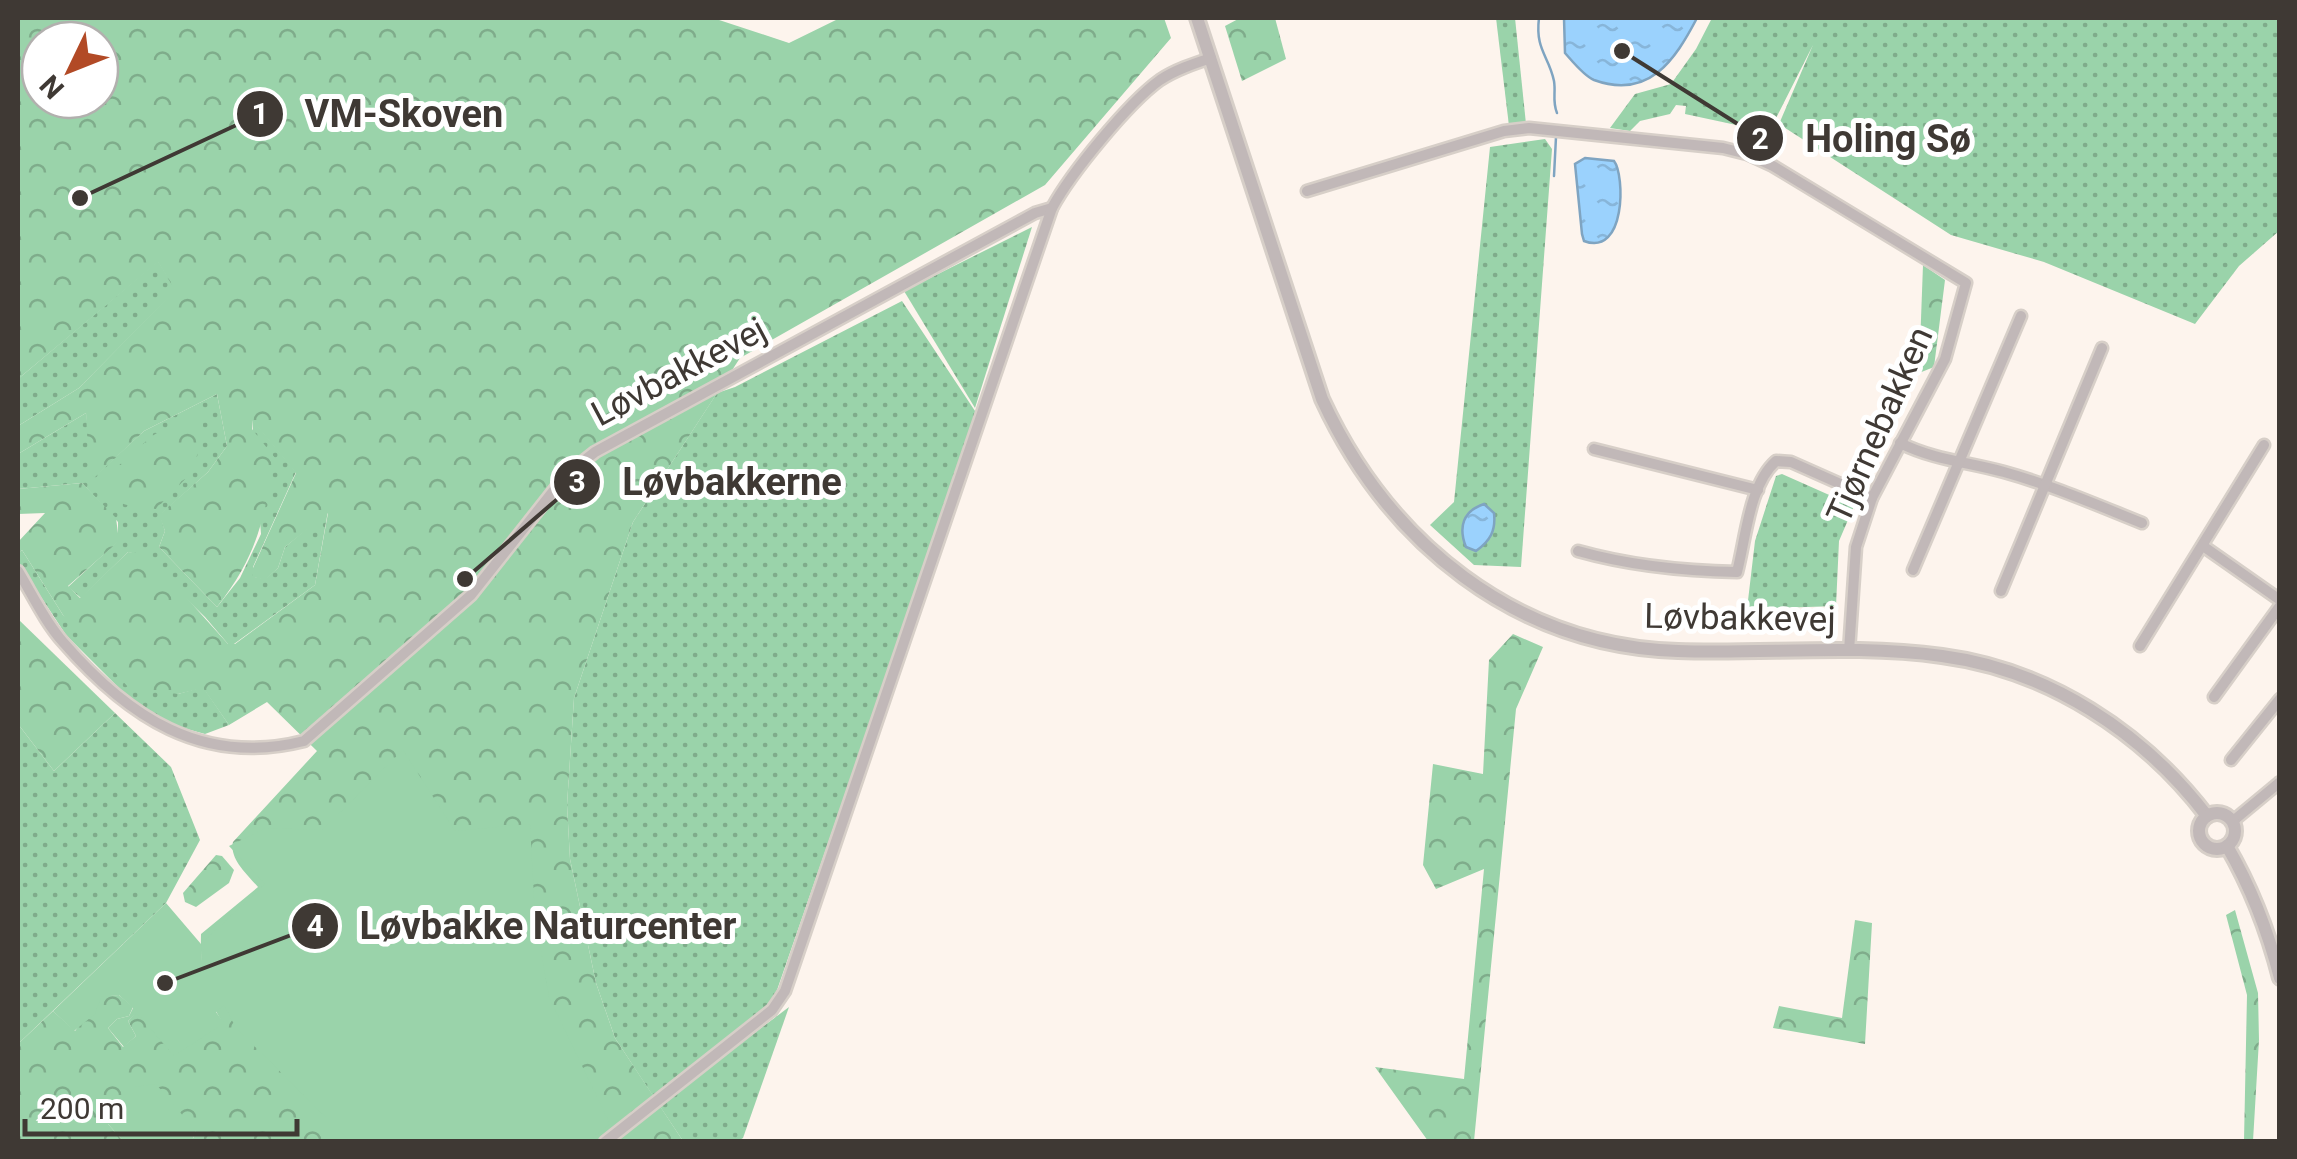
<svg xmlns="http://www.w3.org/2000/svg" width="2297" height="1159" viewBox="0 0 2297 1159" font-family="Roboto,sans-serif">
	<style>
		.grass { fill: url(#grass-dots) }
		.forest { fill: url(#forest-crowns); fill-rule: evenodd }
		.green { fill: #9ad3aa }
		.water { fill: url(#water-ripples); stroke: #7fa4c1; stroke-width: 2.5 }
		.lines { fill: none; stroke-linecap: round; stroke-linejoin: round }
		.stream { stroke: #7fa4c1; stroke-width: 2.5 }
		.minor-casing { stroke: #d7cfc8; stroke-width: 15 }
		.tertiary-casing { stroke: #d7cfc8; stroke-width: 18 }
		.minor { stroke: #c1b8b8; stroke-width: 10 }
		.tertiary { stroke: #c1b8b8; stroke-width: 12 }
		.labels { text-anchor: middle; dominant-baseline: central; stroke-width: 10; stroke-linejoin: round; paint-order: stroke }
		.street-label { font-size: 35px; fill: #3f3934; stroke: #fff }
		.leader { fill: none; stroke: #3f3934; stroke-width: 4 }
		.callout-dot { fill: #3f3934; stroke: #fff; stroke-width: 4 }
		.mark-label { font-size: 30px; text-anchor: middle; font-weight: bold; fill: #fff }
		.callout-label { font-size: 38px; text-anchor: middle; font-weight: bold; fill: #3f3934; stroke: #fff; stroke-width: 10; stroke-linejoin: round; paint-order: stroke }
	</style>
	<defs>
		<pattern id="grass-dots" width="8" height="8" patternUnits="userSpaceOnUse" patternTransform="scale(2.5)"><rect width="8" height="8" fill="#9ad3aa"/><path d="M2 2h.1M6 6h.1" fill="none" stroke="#7fac8b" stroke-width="1.8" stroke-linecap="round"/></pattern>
		<pattern id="forest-crowns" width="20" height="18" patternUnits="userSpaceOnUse" patternTransform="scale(2.5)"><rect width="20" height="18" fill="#9ad3aa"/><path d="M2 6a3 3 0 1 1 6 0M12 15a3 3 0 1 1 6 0" fill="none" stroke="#7fac8b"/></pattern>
		<pattern id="water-ripples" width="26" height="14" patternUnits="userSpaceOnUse" patternTransform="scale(2.5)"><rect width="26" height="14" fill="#9bd2fd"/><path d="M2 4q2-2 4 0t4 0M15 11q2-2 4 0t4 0" fill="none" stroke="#87b5d9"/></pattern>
	</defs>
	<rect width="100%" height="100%" fill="#fdf4ed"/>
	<!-- grass -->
	<g class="grass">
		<path d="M1496,18H1515L1526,124L1509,126Z"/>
		<path d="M1712,18H2279V231L2239,266L2195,324L2044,262L1951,235L1779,124L1813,45L1769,132L1685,114L1686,106L1676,105L1670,114L1640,121L1630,131L1610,128L1635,94L1671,84L1696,49Z"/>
		<path d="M1545,139L1552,149L1521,567L1474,565L1430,525L1454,502L1490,147Z"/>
		<path d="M1032,227L975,408L904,291Z"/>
		<path d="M158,261L176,290L79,388L18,426V379Z"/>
		<path d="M902,301L977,414L776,993L768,1008L653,1096L615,1038L596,983L570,859L567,805L574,698L633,522L717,393L735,387Z"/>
		<path d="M217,394L227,446L208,472L160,515L165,531L159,547L217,607L240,578L261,534L252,419L296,472L253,567L254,577L265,579L278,568L285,547L328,511L315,585L234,644H228L205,617L141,555L128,552L81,598L68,587L118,541V522L82,483L18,489V454L86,413L94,477L144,431Z"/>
		<path d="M1782,474L1854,506L1839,541L1836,606L1747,609L1755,541L1776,476Z"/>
		<path d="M22,550L63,615L178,694L203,687L229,725L205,734L158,721L123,692L66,635L18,562V554Z"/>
		<path d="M115,713L171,767L200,840L166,903L18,1044V724L54,771Z"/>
		<path d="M789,1007L743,1138L738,1141H683L659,1105Z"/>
	</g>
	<!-- forest -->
	<g class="forest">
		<path d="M18,18H713L789,43L840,18H1164L1171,38L1045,185L740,358L633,522L574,698L567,805L570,859L596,983L615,1038L683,1141H192L196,1131L108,1124L123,1141H18V1044L53,1011L75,1031L101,996L119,995L133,1007L129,1016L117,1019L108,1028L123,1047L136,1036L128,1021L137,1012L223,1023C204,995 200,967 201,934L258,887C248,875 229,859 233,842L317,751L267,702L229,725L203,688L178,694L128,687L63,615L22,550L18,554V542L45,513L18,514V489L82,483L116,518L119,541L68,586L80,598L128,552L147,554L228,644H235L315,585L328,513L285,547L278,568L265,580L253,577V568L296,473L252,420V429L275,458C263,521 258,555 217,607L159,547L165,531L159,515L208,472L227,446L217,394L144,431L94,478L89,471L86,413L18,454V426L79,388L175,290L158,262L18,379V163L20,160L18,156ZM40,40H100V100H40Z"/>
		<path d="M1240,18H1275L1286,59L1242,81L1225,26Z"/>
		<path d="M1923,265L1945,280L1934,367L1919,373Z"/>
		<path d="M202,407L203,425L194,470L156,509C129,506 120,508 98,484L152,436Z"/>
		<path d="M18,619L115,713L54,771L18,724Z"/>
		<path d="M1513,634L1543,647L1516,709L1474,1141H1428L1375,1067L1464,1079L1484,869L1436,889L1423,865L1433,764L1483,774L1489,660Z"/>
		<path d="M216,855L222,856L234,870L229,883L196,907L185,902L183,893Z"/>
		<path d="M2235,910L2258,993L2259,1040L2253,1141H2244L2247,995L2226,915Z"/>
		<path d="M1855,920L1872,923L1865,1044L1773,1028L1779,1006L1842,1018Z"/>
	</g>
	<!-- green -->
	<g class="green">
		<path d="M403,750L455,831L530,824L535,916L549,997L610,1124L588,1141H350L236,1028L224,1005L216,1012L224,1023L174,1056L137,1013L128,1021L136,1036L124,1047L108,1028L117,1019L129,1016L133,1008L119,995L101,997L95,1014L74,1031L53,1011L166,903L201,944L202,961L205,940L265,884L229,846L266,828L322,830Z"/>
		<path d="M156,1084L196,1131L192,1141H123L108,1124L109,1108L133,1087Z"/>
	</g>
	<!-- water -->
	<g class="water">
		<path d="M1564,18H1697C1675,60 1649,100 1594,80C1584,76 1573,62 1565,53Z"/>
		<path d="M1585,158L1614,161C1625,175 1626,257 1584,241L1582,234L1575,164Z"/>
		<path d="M1484,504L1494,513C1496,531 1490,541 1476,551L1466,547C1458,527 1463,511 1484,504Z"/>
	</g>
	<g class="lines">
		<!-- stream -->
		<g class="stream">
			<path d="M1539,18C1535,50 1549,56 1554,81C1556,93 1552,101 1557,113"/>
			<path d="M1554,176L1556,137"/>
		</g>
		<defs>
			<g id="minor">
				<path d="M1307,191L1504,131L1529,128L1723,148L1747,154L1773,166L1966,283L1945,359L1872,498L1856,547L1849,651"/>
				<path d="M1900,443C1934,460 1968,462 2004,472C2051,485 2097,505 2142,523"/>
				<path d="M1594,449L1758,490"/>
				<path d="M2203,546L2280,600"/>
				<path d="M1578,551C1631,566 1682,571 1737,572C1746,538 1749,485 1776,461L1791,462L1872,498"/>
				<path d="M1913,570L2021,316"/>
				<path d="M18,571C32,594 45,622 63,642C127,716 202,767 304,741L471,595L566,475L595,452L1035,213L1052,208"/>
				<path d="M2001,591L2102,348"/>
				<path d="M2140,646L2264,445"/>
				<path d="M2214,697L2280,606"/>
				<path d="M2231,760L2280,699"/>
				<path d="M2233,821L2280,782"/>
				<path d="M605,1142L772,1010L785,991L1052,208C1071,173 1128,103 1160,80C1175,70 1193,64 1211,58"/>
			</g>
			<g id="tertiary">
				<path d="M1197,18L1322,399C1388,542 1515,646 1678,651C1766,654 1855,644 1942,656C2048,670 2143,732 2207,816"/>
				<circle cx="2217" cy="831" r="18"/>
				<path d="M2227,846C2252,889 2268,931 2280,978"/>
			</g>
		</defs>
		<!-- minor casing -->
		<use href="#minor" class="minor-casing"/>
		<!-- tertiary casing -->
		<use href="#tertiary" class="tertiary-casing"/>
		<!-- minor -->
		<use href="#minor" class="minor"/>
		<!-- tertiary -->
		<use href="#tertiary" class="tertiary"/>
	</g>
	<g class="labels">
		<!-- street labels -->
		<g class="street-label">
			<text transform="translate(679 372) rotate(-28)">Løvbakkevej</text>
			<text transform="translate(1880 425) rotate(-66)">Tjørnebakken</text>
			<text transform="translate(1740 618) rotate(1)">Løvbakkevej</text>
		</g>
	</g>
	<!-- callouts -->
	<path class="leader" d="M80 198L260 114M1622 51L1760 138M465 579L577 482M165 983L315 926"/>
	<g class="callout-dot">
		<circle cx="80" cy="198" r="10"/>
		<circle cx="1622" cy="51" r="10"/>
		<circle cx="465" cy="579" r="10"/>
		<circle cx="165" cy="983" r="10"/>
		<circle cx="260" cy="114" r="25"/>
		<circle cx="1760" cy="138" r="25"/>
		<circle cx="577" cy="482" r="25"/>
		<circle cx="315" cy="926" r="25"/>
	</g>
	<g class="mark-label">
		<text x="260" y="124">1</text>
		<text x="1760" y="149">2</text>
		<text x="577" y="492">3</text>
		<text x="315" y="936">4</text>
	</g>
	<g class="callout-label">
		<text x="404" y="127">VM-Skoven</text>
		<text x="1888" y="152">Holing Sø</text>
		<text x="732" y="495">Løvbakkerne</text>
		<text x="548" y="939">Løvbakke Naturcenter</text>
	</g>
	<!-- border -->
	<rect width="2297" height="1159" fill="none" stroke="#3f3934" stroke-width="40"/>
	<!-- north arrow -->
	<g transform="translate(70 70) rotate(227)"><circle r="48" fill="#ffffff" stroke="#b2b0ae" stroke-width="2.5"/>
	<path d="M0-8L18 38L0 25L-18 38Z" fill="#b24a26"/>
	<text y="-15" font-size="28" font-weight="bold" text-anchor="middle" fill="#3f3934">N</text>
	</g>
	<!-- scale -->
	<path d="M25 1119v15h272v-15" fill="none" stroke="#3f3934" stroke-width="5"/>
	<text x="40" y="1119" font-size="30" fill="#3f3934" stroke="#ffffff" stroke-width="8" paint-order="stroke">200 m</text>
</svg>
